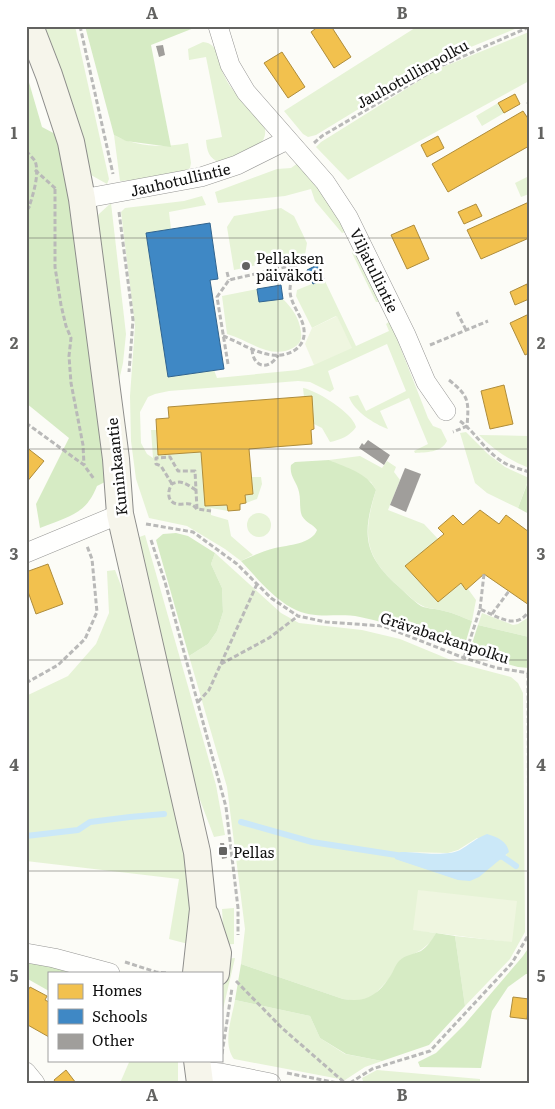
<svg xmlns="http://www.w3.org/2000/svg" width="555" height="1109" viewBox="0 0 555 1109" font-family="Literata,serif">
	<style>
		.green { fill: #e6f3d6; fill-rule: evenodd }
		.forest { fill: #d6ebc4 }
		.pitch { fill: #eff6e0 }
		.water { fill: #cbe8f8 }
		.homes { fill: #f2c14e; stroke: #ae8c3b }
		.schools { fill: #3f88c5; stroke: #31648f }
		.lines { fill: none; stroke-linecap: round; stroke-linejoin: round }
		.stream { stroke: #cbe8f8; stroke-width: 6 }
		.building { fill: #a09e9b }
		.minor-casing { stroke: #969694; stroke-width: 20 }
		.secondary-casing { stroke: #8d8d8b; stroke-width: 28 }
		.path { stroke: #b9b9b8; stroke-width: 3; stroke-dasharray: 5 2.5; stroke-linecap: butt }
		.minor { stroke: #fffffe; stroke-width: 19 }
		.secondary { stroke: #f6f5eb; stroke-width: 26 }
		.grid { fill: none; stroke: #636361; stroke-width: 1; stroke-opacity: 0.55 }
		.poi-dot { fill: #636361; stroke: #fff; stroke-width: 2 }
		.labels { text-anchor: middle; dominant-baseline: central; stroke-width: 5; stroke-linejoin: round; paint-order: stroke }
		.street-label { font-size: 15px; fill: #101010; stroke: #fff }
		.poi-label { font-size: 15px; fill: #101010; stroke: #fff; text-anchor: start }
		.neatline { fill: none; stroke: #636361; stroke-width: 2 }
		.grid-label { font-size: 16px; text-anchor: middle; font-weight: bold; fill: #636361 }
	</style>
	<rect width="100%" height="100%" fill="#fcfcf7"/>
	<!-- green -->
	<g class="green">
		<path d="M43,26H75L109,179L107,184L91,175L86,168Z"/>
		<path d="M418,26H522L439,60L316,135L308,137L303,134L284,111Z"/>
		<path d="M529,32V81L348,180L316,147L321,142L438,69Z"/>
		<path d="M203,42C220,43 218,63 224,75C230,91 251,108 262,120C265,126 267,133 263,140C258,149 230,158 220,163C209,158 207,152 206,140L222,137L206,57L189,60L188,49Z"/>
		<path d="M498,103L504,113L482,126L476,116Z"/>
		<path d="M114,135C136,147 165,148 188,143L191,163L190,168L186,171L150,179L120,181Z"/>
		<path d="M298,163L323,189L347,231L342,233L315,201L311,189L285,196L218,203L215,192L277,169L291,168Z"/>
		<path d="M529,176V194L521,197L515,183Z"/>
		<path d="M202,196L206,205L169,212L171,229L146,233L168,377L214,370L217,378L298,370L314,365L336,316L312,328L296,296L297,290L324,279L356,346L389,331L386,324L390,321L428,418L433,426L441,429L447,441C441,453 426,452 415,453L414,451L428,444L409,398L380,411L388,429C374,424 354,411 349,397L358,395L366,411L406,391L387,344L328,371L334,389L330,392L310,382L298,381L169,391L155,394L148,397L140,412L141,443L147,454L153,458L151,430H156L158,455L201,452L205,506L227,505L228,511L211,508V515L228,520L231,536L253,555L241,561L225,549L187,526L149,518L136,479L131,441L130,396L135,326L121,212L125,208L184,201Z"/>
		<path d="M111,203L126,334L123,363L118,385L95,222L99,214Z"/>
		<path d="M281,208L294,216L307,243L305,255L234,270L227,227L234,216Z"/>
		<path d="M357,250L382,302H376L352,253Z"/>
		<path d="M257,289L259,302L283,299C293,309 299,318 301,332C302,340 300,344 293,348C270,360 249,340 227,334L222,296Z"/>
		<path d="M303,388C316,390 353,413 356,427C350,436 340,440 330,442L322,428L314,424L304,397Z"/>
		<path d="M466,432L488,454L505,467L529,478L518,508L487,493L475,483L460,433Z"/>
		<path d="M479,435L529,436V468C509,460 494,450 479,435Z"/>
		<path d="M360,456L382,468L387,461L396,467L394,472L400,480L388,510L424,524L438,539L405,566L438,602L461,583L466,589H468L476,600L472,621C462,617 451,612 440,610C433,608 427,609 421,605C413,601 405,592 398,586C363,555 363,533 376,490L371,482L329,460Z"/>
		<path d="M251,477H261L262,484L257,499L246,503L245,495Z"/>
		<circle cx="259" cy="525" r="12"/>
		<path d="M145,535L216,785L225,835L214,837L194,784L134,539Z"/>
		<path d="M215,553L281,613L299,623L362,630L400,639L458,663L511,677L518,683L523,693L525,932L510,959L465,1006L455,936L512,942L413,930L436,933L432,941L421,950L399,962L389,979L372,997L356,1001L343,999L241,964L245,929L227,787L189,656L208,644L217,631L223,612L222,588L211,564ZM477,838L507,855L498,859L401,852L448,853L458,850Z"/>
		<path d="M115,570L130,609L188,857L192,945L169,939L179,879L26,861V696L68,676L96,644L109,613L107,571Z"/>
		<path d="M482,613L513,625L518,624L529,617V637L478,625Z"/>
		<path d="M234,908V944L224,945L222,909Z"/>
		<path d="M235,958L221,1018L224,959Z"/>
		<path d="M235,1000L310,1016L320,1038L345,1054L382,1061L365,1067L345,1080L234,1059C222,1043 232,1018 235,1000Z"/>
		<path d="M130,1060H178V1083H120Z"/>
		<path d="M377,1070L480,1079V1083H373L363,1081L362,1078Z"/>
	</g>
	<!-- forest -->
	<g class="forest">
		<path d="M85,26H199L151,45L171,147L126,141L114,135Z"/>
		<path d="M26,72L42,127L61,137L107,481L97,486C86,515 67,517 40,528L36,504L69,438L26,403Z"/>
		<path d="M329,460C347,468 366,472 376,490C362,533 363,555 398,586C405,592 413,601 421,606C427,609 433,608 440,610C451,612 462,617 472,621L463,651C429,638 396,624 360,617C336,612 316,621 292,608C272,597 256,577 241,561C252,556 263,551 275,548C288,545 312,544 317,530C313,524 306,523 302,516C299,509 301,500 299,492C297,482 289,476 291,465L295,462Z"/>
		<path d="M529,479V514L518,508Z"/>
		<path d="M176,533L188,536L215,553L211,564L222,588L223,612L217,631L208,644L189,656L156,540L163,534Z"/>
		<path d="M478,625L529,637V668L518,667L469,653Z"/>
		<path d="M436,933L455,936L465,1006L429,1045L382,1061L346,1054L320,1038L310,1016L235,1000L241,964L343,999C364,1003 377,996 389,978C393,973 395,965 399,961C405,955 414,954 421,951C427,947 432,940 436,933Z"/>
		<path d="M529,947V974H526L508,987L492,1011L481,1068L420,1067L418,1062L436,1053L464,1025L523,956Z"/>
		<path d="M26,960L85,973H49V991L26,978Z"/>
	</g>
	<!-- pitch -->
	<g class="pitch">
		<path d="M337,316L352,348L314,365L305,344L312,328Z"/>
		<path d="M418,890L517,901L512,942L413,930Z"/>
	</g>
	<!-- water -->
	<path class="water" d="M487,834C497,837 507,841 509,852L479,877L470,881L458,880L395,859V855L401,852C416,852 446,857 460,850C469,845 476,838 487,834Z"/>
	<!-- homes -->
	<g class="homes">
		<path d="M319,26H331L351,57L334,68L311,32Z"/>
		<path d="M282,52L305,87L288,98L264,63Z"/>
		<path d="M515,94L520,104L504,113L498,103Z"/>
		<path d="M523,111L529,120V146L448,192L432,164Z"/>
		<path d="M438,136L444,148L427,157L421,145Z"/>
		<path d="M529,202V238L481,259L467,230Z"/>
		<path d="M476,204L482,216L464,224L458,212Z"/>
		<path d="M414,225L429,259L407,269L391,235Z"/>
		<path d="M527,284L529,299L515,305L510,292Z"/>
		<path d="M529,314V353L525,355L510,323Z"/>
		<path d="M504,385L513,424L490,429L481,391Z"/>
		<path d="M312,396L314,429L311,430L312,444L249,449L253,494L245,495L246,503L240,504V510L228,511L227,505L205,506L201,452L158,455L156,419L169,418L168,407Z"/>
		<path d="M26,447L44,461L26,483Z"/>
		<path d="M480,510L499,524L506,515L529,532V605L484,574L466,590L461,583L438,602L405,566L444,534L438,528L453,515L463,525Z"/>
		<path d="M48,564L63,604L36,614L26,586V572Z"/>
		<path d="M30,987L47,996L45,1000L49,1002V1037L26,1024V994Z"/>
		<path d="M513,997L529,999L527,1019L510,1017Z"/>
		<path d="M66,1070L76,1083H56L54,1080Z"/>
	</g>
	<!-- schools -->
	<g class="schools">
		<path d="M210,223L218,279L210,280L224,369L168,377L146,233Z"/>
		<path d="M317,265L324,279L313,284L307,270Z"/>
		<path d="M281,285L283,299L259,302L257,289Z"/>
	</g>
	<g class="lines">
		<!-- stream -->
		<g class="stream">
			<path d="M241,822L312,842L403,856"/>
			<path d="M26,836L78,830L90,822L130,817L164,814"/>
			<path d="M495,856L503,857L516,866"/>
		</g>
	</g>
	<!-- building -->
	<g class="building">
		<path d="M163,45L165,55L159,57L156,46Z"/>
		<path d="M368,440L390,455L384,465L359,448L362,443L364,445Z"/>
		<path d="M405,468L421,474L406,512L390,505Z"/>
		<path d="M220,843H224L227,858L222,859Z"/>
	</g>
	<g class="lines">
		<defs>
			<g id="minor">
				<path d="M218,26L230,65L246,92L325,182L348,217L406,335L426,382L446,411"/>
				<path d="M82,199L201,177L237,165L287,140"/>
				<path d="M26,553L120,514"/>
				<path d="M26,953L54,958L110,973"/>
				<path d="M199,1071L221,1073L271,1083"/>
				<path d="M26,1072L35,1083"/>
			</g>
			<g id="secondary">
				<path d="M30,26L49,75L71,142L82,199L116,459L120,514L197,852L203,909L196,973"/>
				<path d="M206,916L218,953L216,973"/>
				<path d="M197,1060L200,1083"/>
			</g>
		</defs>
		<!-- minor casing -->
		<use href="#minor" class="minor-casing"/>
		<!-- secondary casing -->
		<use href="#secondary" class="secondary-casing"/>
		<!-- path -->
		<g class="path">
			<path d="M80,26L113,174"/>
			<path d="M527,104L529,103"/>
			<path d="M314,143L322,136L441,66L529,27"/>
			<path d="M26,151C29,154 33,158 35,161C40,173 33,195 29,207"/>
			<path d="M35,170L56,189"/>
			<path d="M55,189V267L61,305L66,326L71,338L69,356L71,383L83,445L84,465"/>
			<path d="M26,207H29L26,214"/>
			<path d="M119,212L133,320L129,372"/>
			<path d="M227,272L229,280"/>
			<path d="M457,312L466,330"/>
			<path d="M223,336C245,344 271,365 295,350C302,345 305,338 304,330C303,316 290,305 290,290C290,282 294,272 296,264"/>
			<path d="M430,345L488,321"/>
			<path d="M252,349C253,368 269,371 278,355"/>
			<path d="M228,364L217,297L229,280L307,262"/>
			<path d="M449,380C469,396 469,401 467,426L453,432"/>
			<path d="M460,421C476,433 486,452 503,462C510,467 521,469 529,472"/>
			<path d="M26,423L84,465L94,479"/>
			<path d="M529,426V428"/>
			<path d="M172,484L161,466L156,464V458L170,457L178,471H195L197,509L211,511"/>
			<path d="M196,490C187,485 182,479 172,484C167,491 167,502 177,504C181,505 186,503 190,504C193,505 195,507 197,509"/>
			<path d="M146,524L193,532L237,564L271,598L298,616L326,622L383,626L464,658L497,668L529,673"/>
			<path d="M151,540L165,582L226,807L238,908V935"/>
			<path d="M480,609L484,574"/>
			<path d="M492,614L509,591"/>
			<path d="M464,658L480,609C497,616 516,631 529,611"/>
			<path d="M221,664L269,638L298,616"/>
			<path d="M528,673L529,925"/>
			<path d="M26,683L58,665L85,639L97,612L92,559L87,546"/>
			<path d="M198,702L209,690L257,584"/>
			<path d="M125,962L156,972L168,973"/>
			<path d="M236,981L282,1028L345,1083"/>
			<path d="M222,1054L232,988"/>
			<path d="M287,1073L338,1083"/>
			<path d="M350,1083L372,1069L430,1051L512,963L529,934"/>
		</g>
		<!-- minor -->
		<use href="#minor" class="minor"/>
		<!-- secondary -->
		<use href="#secondary" class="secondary"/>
	</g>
	<!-- grid -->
	<path class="grid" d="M278,26V1083M26,238H529M26,449H529M26,660H529M26,871H529"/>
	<!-- markers -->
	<g class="poi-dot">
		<circle cx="246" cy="266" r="5"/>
		<rect x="218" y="846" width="10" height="10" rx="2.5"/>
	</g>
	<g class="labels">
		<!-- street labels -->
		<g class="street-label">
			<text transform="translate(412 73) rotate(-29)">Jauhotullinpolku</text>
			<text transform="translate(180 179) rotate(-13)">Jauhotullintie</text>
			<text transform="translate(375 270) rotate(64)">Viljatullintie</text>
			<text transform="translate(116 467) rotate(-96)">Kuninkaantie</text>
			<text transform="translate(445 637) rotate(18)">Grävabackanpolku</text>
		</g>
		<!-- poi labels -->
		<g class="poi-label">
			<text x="256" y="257">Pellaksen<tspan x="256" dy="17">päiväkoti</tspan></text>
			<text x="233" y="851">Pellas</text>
		</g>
	</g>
	<!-- border -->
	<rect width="555" height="1109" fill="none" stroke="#ffffff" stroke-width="55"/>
	<!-- legend -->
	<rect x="48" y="972" width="175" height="90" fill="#ffffff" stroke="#9f9f9f"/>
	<rect x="58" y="984" width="25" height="15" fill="#f2c14e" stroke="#9f9f9f"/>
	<text x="92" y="996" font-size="15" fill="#101010">Homes</text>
	<rect x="58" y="1009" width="25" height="15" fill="#3f88c5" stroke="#9f9f9f"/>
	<text x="92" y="1022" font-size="15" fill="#101010">Schools</text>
	<rect x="58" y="1034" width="25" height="15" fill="#a09e9b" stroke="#9f9f9f"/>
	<text x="92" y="1046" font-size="15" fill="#101010">Other</text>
	<rect x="28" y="28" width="500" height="1054" class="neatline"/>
	<g class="grid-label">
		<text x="152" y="19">A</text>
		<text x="402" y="19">B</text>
		<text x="14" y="139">1</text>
		<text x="541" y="139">1</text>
		<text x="14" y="349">2</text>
		<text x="541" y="349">2</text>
		<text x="14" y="560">3</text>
		<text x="541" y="560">3</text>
		<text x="14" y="771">4</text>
		<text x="541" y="771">4</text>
		<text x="14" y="982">5</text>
		<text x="541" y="982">5</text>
		<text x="152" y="1101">A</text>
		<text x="402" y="1101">B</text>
	</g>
</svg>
